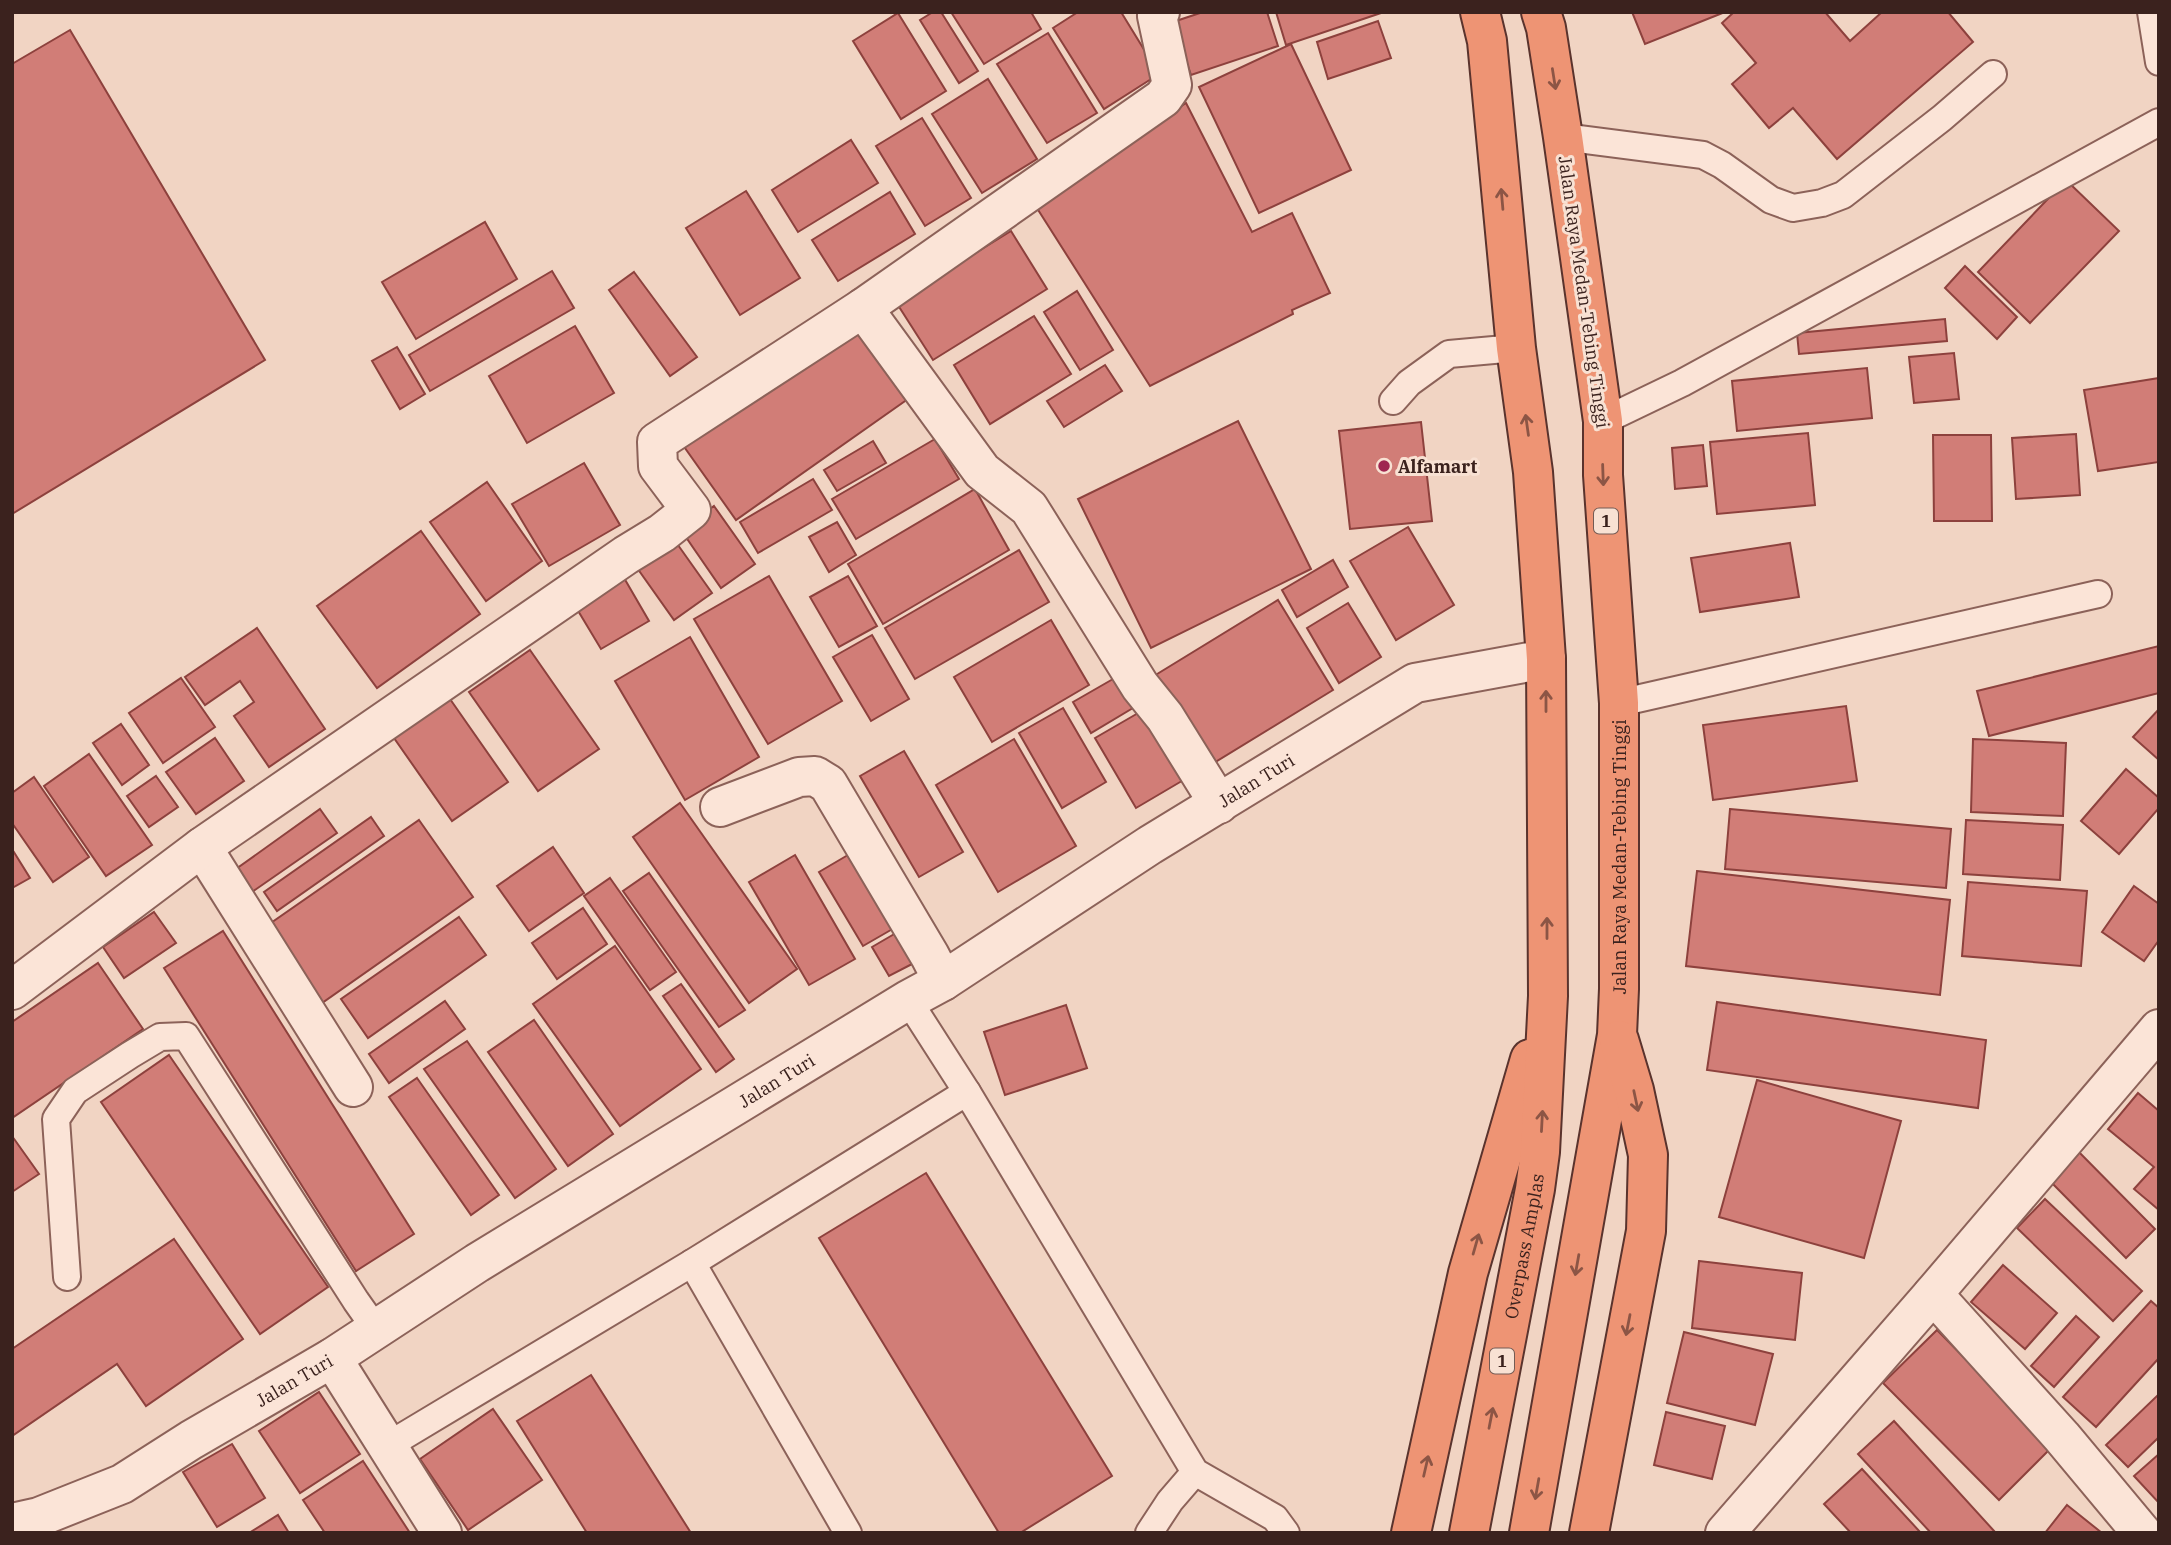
<svg xmlns="http://www.w3.org/2000/svg" width="2171" height="1545" viewBox="0 0 2171 1545" font-family="'IBM Plex Serif',serif">
	<style>
		.building { fill: #d17d77; stroke: #8d413d; stroke-width: 2 }
		.lines { fill: none; stroke-linecap: round; stroke-linejoin: round }
		.service-casing { stroke: #8c6259; stroke-width: 30 }
		.minor-casing { stroke: #8c6259; stroke-width: 42 }
		.trunk-casing { stroke: #5a332d; stroke-width: 42 }
		.service { stroke: #fbe4d7; stroke-width: 26 }
		.minor { stroke: #fbe4d7; stroke-width: 38 }
		.trunk { stroke: #ee9474; stroke-width: 38 }
		.oneway { stroke: #8c5545 }
		.poi-dot { fill: #9f2550; stroke: #f8e1d3; stroke-width: 2.5 }
		.labels { text-anchor: middle; dominant-baseline: central; stroke-width: 6; stroke-linejoin: round; paint-order: stroke }
		.shield { fill: #f8e1d3; stroke: #745b54; stroke-width: 2 }
		.shield-label { font-size: 16px; font-weight: bold; fill: #3b221e }
		.street-label { font-size: 18px; fill: #3b221e; stroke: #f8e1d3 }
		.poi-label { font-size: 18px; font-weight: bold; fill: #3b221e; stroke: #f8e1d3; text-anchor: start }
	</style>
	<rect width="100%" height="100%" fill="#f1d4c3"/>
	<!-- building -->
	<g class="building">
		<path d="M933,12H941L978,71L959,83L920,20Z"/>
		<path d="M951,12H1031L1041,29L984,64Z"/>
		<path d="M1078,12H1121L1159,74L1104,109L1053,28Z"/>
		<path d="M1203,12H1267L1278,46L1191,75L1173,22Z"/>
		<path d="M1276,12H1384L1286,45Z"/>
		<path d="M1632,12H1725L1645,44Z"/>
		<path d="M1734,12H1825L1850,41L1882,12H1948L1973,42L1837,159L1793,108L1769,128L1732,84L1756,63L1722,23Z"/>
		<path d="M898,13L946,91L901,119L853,41Z"/>
		<path d="M1378,21L1391,58L1328,79L1317,42Z"/>
		<path d="M70,30L265,360L12,514V64Z"/>
		<path d="M1048,33L1097,113L1047,143L997,64Z"/>
		<path d="M1291,44L1351,170L1259,213L1199,87Z"/>
		<path d="M988,79L1037,159L982,193L932,114Z"/>
		<path d="M1186,103L1252,232L1292,213L1330,293L1292,310L1293,314L1150,386L1035,205Z"/>
		<path d="M922,118L971,198L925,226L876,146Z"/>
		<path d="M851,140L878,183L798,232L772,190Z"/>
		<path d="M2066,180L2119,231L2030,323L1978,272Z"/>
		<path d="M746,191L800,278L740,315L686,228Z"/>
		<path d="M890,192L915,234L838,281L812,240Z"/>
		<path d="M485,222L517,279L416,339L382,282Z"/>
		<path d="M1011,231L1047,289L933,360L896,302Z"/>
		<path d="M1965,266L2017,317L1997,339L1945,288Z"/>
		<path d="M552,271L574,308L430,391L409,355Z"/>
		<path d="M634,272L697,357L670,376L609,290Z"/>
		<path d="M1077,291L1113,350L1080,370L1044,312Z"/>
		<path d="M860,316L915,394L736,520L680,441Z"/>
		<path d="M1034,316L1071,374L990,424L954,365Z"/>
		<path d="M1945,319L1947,341L1799,354L1797,333Z"/>
		<path d="M575,326L614,393L527,443L489,376Z"/>
		<path d="M397,347L425,394L400,409L372,361Z"/>
		<path d="M1954,353L1959,399L1914,403L1909,357Z"/>
		<path d="M1105,365L1122,391L1064,427L1047,401Z"/>
		<path d="M1867,368L1872,418L1737,431L1732,381Z"/>
		<path d="M2159,378V462L2098,471L2084,390Z"/>
		<path d="M1238,421L1311,569L1151,648L1078,499Z"/>
		<path d="M1421,422L1432,521L1350,529L1339,431Z"/>
		<path d="M1808,433L1815,505L1717,514L1710,442Z"/>
		<path d="M2076,434L2080,495L2016,499L2012,438Z"/>
		<path d="M1933,435H1991L1992,521H1934Z"/>
		<path d="M935,439L959,479L856,539L832,499Z"/>
		<path d="M873,441L886,463L837,491L824,470Z"/>
		<path d="M1703,445L1707,486L1675,489L1672,448Z"/>
		<path d="M584,463L620,525L549,566L512,504Z"/>
		<path d="M813,479L832,510L758,553L740,522Z"/>
		<path d="M487,482L542,561L486,601L430,522Z"/>
		<path d="M975,489L1009,550L883,624L848,564Z"/>
		<path d="M714,506L755,564L721,588L681,530Z"/>
		<path d="M837,522L856,555L829,572L809,537Z"/>
		<path d="M1408,527L1454,605L1396,640L1350,561Z"/>
		<path d="M421,531L480,614L377,688L317,606Z"/>
		<path d="M673,538L712,593L674,620L635,565Z"/>
		<path d="M1790,543L1799,597L1700,612L1691,558Z"/>
		<path d="M1019,550L1049,602L915,679L885,628Z"/>
		<path d="M1333,560L1348,587L1297,617L1282,590Z"/>
		<path d="M620,571L649,621L601,649L571,599Z"/>
		<path d="M769,576L842,701L768,744L694,619Z"/>
		<path d="M848,576L877,626L839,647L810,597Z"/>
		<path d="M1278,600L1333,690L1204,769L1149,679Z"/>
		<path d="M1348,603L1381,657L1339,683L1307,628Z"/>
		<path d="M1051,620L1089,685L992,742L954,677Z"/>
		<path d="M257,628L325,729L269,767L234,716L254,702L240,681L205,705L185,677Z"/>
		<path d="M872,635L909,699L871,721L833,657Z"/>
		<path d="M690,637L759,757L685,800L615,681Z"/>
		<path d="M2159,646V693L1989,736L1977,691Z"/>
		<path d="M530,650L599,749L538,791L469,692Z"/>
		<path d="M1120,675L1138,705L1091,733L1073,702Z"/>
		<path d="M181,678L215,727L163,763L129,713Z"/>
		<path d="M450,699L508,782L452,821L394,738Z"/>
		<path d="M1152,705L1192,775L1136,808L1095,738Z"/>
		<path d="M1846,706L1857,781L1713,800L1703,725Z"/>
		<path d="M1063,708L1106,782L1062,808L1019,733Z"/>
		<path d="M2159,709V760L2133,737Z"/>
		<path d="M121,724L149,765L122,785L93,743Z"/>
		<path d="M215,738L244,781L196,814L166,772Z"/>
		<path d="M1014,739L1076,846L998,892L936,785Z"/>
		<path d="M1973,739L2066,743L2063,816L1971,812Z"/>
		<path d="M904,751L963,852L919,877L860,776Z"/>
		<path d="M89,754L152,845L106,876L44,786Z"/>
		<path d="M2126,769L2159,798V808L2119,854L2081,821Z"/>
		<path d="M156,776L178,807L149,827L127,796Z"/>
		<path d="M34,777L89,857L53,882L12,823V793Z"/>
		<path d="M680,803L797,969L749,1003L633,837Z"/>
		<path d="M320,809L337,833L252,892L236,869Z"/>
		<path d="M1730,809L1951,829L1946,888L1725,869Z"/>
		<path d="M371,817L384,836L277,911L264,892Z"/>
		<path d="M419,820L473,897L322,1003L268,925Z"/>
		<path d="M1966,820L2063,825L2060,880L1963,874Z"/>
		<path d="M553,847L584,893L529,931L497,886Z"/>
		<path d="M12,849L30,878L12,888Z"/>
		<path d="M853,852L896,927L863,946L819,872Z"/>
		<path d="M795,855L855,959L809,985L749,882Z"/>
		<path d="M1697,871L1950,900L1940,995L1686,966Z"/>
		<path d="M649,873L745,1010L719,1027L623,891Z"/>
		<path d="M610,878L676,972L650,990L584,896Z"/>
		<path d="M1968,882L2087,891L2081,966L1962,956Z"/>
		<path d="M2134,886L2159,904V940L2144,961L2102,932Z"/>
		<path d="M583,908L607,944L557,979L532,943Z"/>
		<path d="M154,912L176,943L124,978L103,947Z"/>
		<path d="M459,917L486,955L368,1038L341,999Z"/>
		<path d="M223,931L414,1234L356,1271L164,968Z"/>
		<path d="M896,933L914,963L889,976L872,947Z"/>
		<path d="M615,946L701,1069L620,1126L533,1004Z"/>
		<path d="M98,963L143,1029L12,1118V1022Z"/>
		<path d="M681,984L734,1059L716,1072L663,996Z"/>
		<path d="M445,1001L465,1029L389,1083L369,1054Z"/>
		<path d="M1717,1002L1986,1040L1978,1108L1707,1070Z"/>
		<path d="M1066,1005L1087,1068L1005,1095L984,1032Z"/>
		<path d="M534,1020L613,1134L568,1166L488,1052Z"/>
		<path d="M467,1041L556,1169L515,1198L424,1069Z"/>
		<path d="M169,1055L328,1287L260,1334L101,1102Z"/>
		<path d="M417,1078L499,1195L471,1215L389,1097Z"/>
		<path d="M1757,1080L1901,1121L1864,1258L1719,1217Z"/>
		<path d="M2138,1093L2159,1111V1210L2134,1189L2154,1167L2108,1129Z"/>
		<path d="M12,1136L39,1174L12,1192Z"/>
		<path d="M2071,1144L2155,1229L2126,1258L2042,1173Z"/>
		<path d="M926,1173L1112,1476L1020,1533H999L819,1238Z"/>
		<path d="M2045,1199L2142,1291L2113,1321L2017,1228Z"/>
		<path d="M174,1239L243,1339L146,1406L117,1364L12,1436V1349Z"/>
		<path d="M1699,1261L1802,1273L1795,1340L1692,1328Z"/>
		<path d="M2003,1265L2057,1313L2025,1349L1971,1302Z"/>
		<path d="M2151,1301L2159,1308V1358L2096,1427L2063,1397Z"/>
		<path d="M2076,1316L2099,1337L2054,1387L2031,1366Z"/>
		<path d="M1937,1330L2052,1447L1999,1500L1883,1383Z"/>
		<path d="M1684,1332L1773,1354L1755,1425L1667,1403Z"/>
		<path d="M591,1375L691,1533H587L517,1421Z"/>
		<path d="M319,1392L360,1454L300,1493L259,1431Z"/>
		<path d="M2159,1394V1437L2128,1467L2106,1445Z"/>
		<path d="M493,1409L542,1480L468,1530L420,1459Z"/>
		<path d="M1666,1412L1725,1426L1712,1479L1654,1465Z"/>
		<path d="M1894,1421L1995,1532L1994,1533H1931L1858,1454Z"/>
		<path d="M232,1444L265,1498L217,1527L183,1472Z"/>
		<path d="M2159,1454V1503L2134,1476Z"/>
		<path d="M363,1461L410,1533H325L303,1500Z"/>
		<path d="M1862,1469L1921,1533H1851L1824,1504Z"/>
		<path d="M2067,1505L2102,1533H2045Z"/>
		<path d="M278,1515L289,1533H249Z"/>
	</g>
	<g class="lines">
		<defs>
			<g id="service">
				<path d="M2151,12L2159,62"/>
				<path d="M1563,137L1703,155L1722,165L1771,200L1793,208L1822,203L1843,195L1942,118L1993,74"/>
				<path d="M1393,401L1409,383L1449,354L1516,348"/>
				<path d="M1603,421L1682,383L2159,122"/>
				<path d="M1619,703L2098,594"/>
				<path d="M908,1000L967,1092"/>
				<path d="M692,1263L848,1533"/>
				<path d="M67,1277L56,1119L75,1091L130,1055L160,1037L186,1036L356,1301L375,1328"/>
				<path d="M387,1446L692,1263L967,1092L1195,1472L1275,1518L1286,1533"/>
				<path d="M1149,1533L1170,1501L1195,1472"/>
			</g>
			<g id="minor">
				<path d="M863,308L982,471L1029,508L1140,686L1165,717L1219,804"/>
				<path d="M720,807L799,777L815,776L828,784L930,956L943,981"/>
				<path d="M202,847L353,1087"/>
				<path d="M12,990L202,847L626,555L662,533L691,510L658,466L657,442L863,308L1163,98L1172,85L1157,16L1160,12"/>
				<path d="M1933,1294L2062,1437L2142,1533"/>
				<path d="M332,1358L442,1533"/>
				<path id="s1" d="M12,1523L39,1517L122,1484L191,1440L332,1358L477,1263L908,1000L943,981L1150,845L1415,683L1546,659"/>
				<path d="M1725,1533L1933,1294L2159,1029"/>
			</g>
			<g id="trunk">
				<path d="M1411,1533L1468,1273L1530,1059"/>
				<path id="s2" d="M1469,1533L1535,1189L1540,1152L1548,996L1546,659L1533,472L1516,348L1487,41L1480,12"/>
				<path id="s3" d="M1529,1533L1617,1035L1619,989V703L1603,475V421L1563,137L1546,28L1541,12"/>
				<path d="M1589,1533L1646,1231L1648,1155L1634,1090L1619,1040"/>
			</g>
		</defs>
		<!-- service casing -->
		<use href="#service" class="service-casing"/>
		<!-- minor casing -->
		<use href="#minor" class="minor-casing"/>
		<!-- trunk casing -->
		<use href="#trunk" class="trunk-casing"/>
		<!-- service -->
		<use href="#service" class="service"/>
		<!-- minor -->
		<use href="#minor" class="minor"/>
		<!-- trunk -->
		<use href="#trunk" class="trunk"/>
	</g>
	<!-- one-way arrows -->
	<defs><path id="oneway-shaft" d="M-6 0H5M1.5-3L5.5 0L1.5 3" fill="none" stroke-width="1.6" stroke-linecap="round" stroke-linejoin="round" transform="scale(1.75)"/></defs>
	<g class="oneway">
		<use href="#oneway-shaft" transform="translate(1554 79) rotate(81)"/>
		<use href="#oneway-shaft" transform="translate(1502 199) rotate(-95)"/>
		<use href="#oneway-shaft" transform="translate(1527 425) rotate(-98)"/>
		<use href="#oneway-shaft" transform="translate(1603 475) rotate(88)"/>
		<use href="#oneway-shaft" transform="translate(1546 701) rotate(-90)"/>
		<use href="#oneway-shaft" transform="translate(1547 928) rotate(-90)"/>
		<use href="#oneway-shaft" transform="translate(1636 1101) rotate(78)"/>
		<use href="#oneway-shaft" transform="translate(1542 1121) rotate(-87)"/>
		<use href="#oneway-shaft" transform="translate(1476 1244) rotate(-74)"/>
		<use href="#oneway-shaft" transform="translate(1577 1265) rotate(100)"/>
		<use href="#oneway-shaft" transform="translate(1628 1325) rotate(101)"/>
		<use href="#oneway-shaft" transform="translate(1491 1418) rotate(-79)"/>
		<use href="#oneway-shaft" transform="translate(1426 1466) rotate(-77)"/>
		<use href="#oneway-shaft" transform="translate(1537 1489) rotate(100)"/>
	</g>
	<!-- markers -->
	<circle class="poi-dot" cx="1384" cy="466" r="7"/>
	<g class="labels">
		<!-- shield labels -->
		<g class="shield">
			<rect x="1594" y="508.5" width="24" height="25" rx="5"/>
			<rect x="1490" y="1348.5" width="24" height="25" rx="5"/>
		</g>
		<g class="shield-label">
			<text x="1606" y="521">1</text>
			<text x="1502" y="1361">1</text>
		</g>
		<!-- street labels -->
		<g class="street-label">
			<text transform="translate(1584 292) rotate(82)">Jalan Raya Medan-Tebing Tinggi</text>
			<text stroke="none"><textPath href="#s1" startOffset="1452">Jalan Turi</textPath></text>
			<text stroke="none"><textPath href="#s3" startOffset="684">Jalan Raya Medan-Tebing Tinggi</textPath></text>
			<text stroke="none"><textPath href="#s1" startOffset="886">Jalan Turi</textPath></text>
			<text stroke="none"><textPath href="#s2" startOffset="292">Overpass Amplas</textPath></text>
			<text stroke="none"><textPath href="#s1" startOffset="318">Jalan Turi</textPath></text>
		</g>
		<!-- poi labels -->
		<g class="poi-label">
			<text x="1398" y="466">Alfamart</text>
		</g>
	</g>
	<!-- border -->
	<rect width="2171" height="1545" fill="none" stroke="#3b221e" stroke-width="28"/>
</svg>
